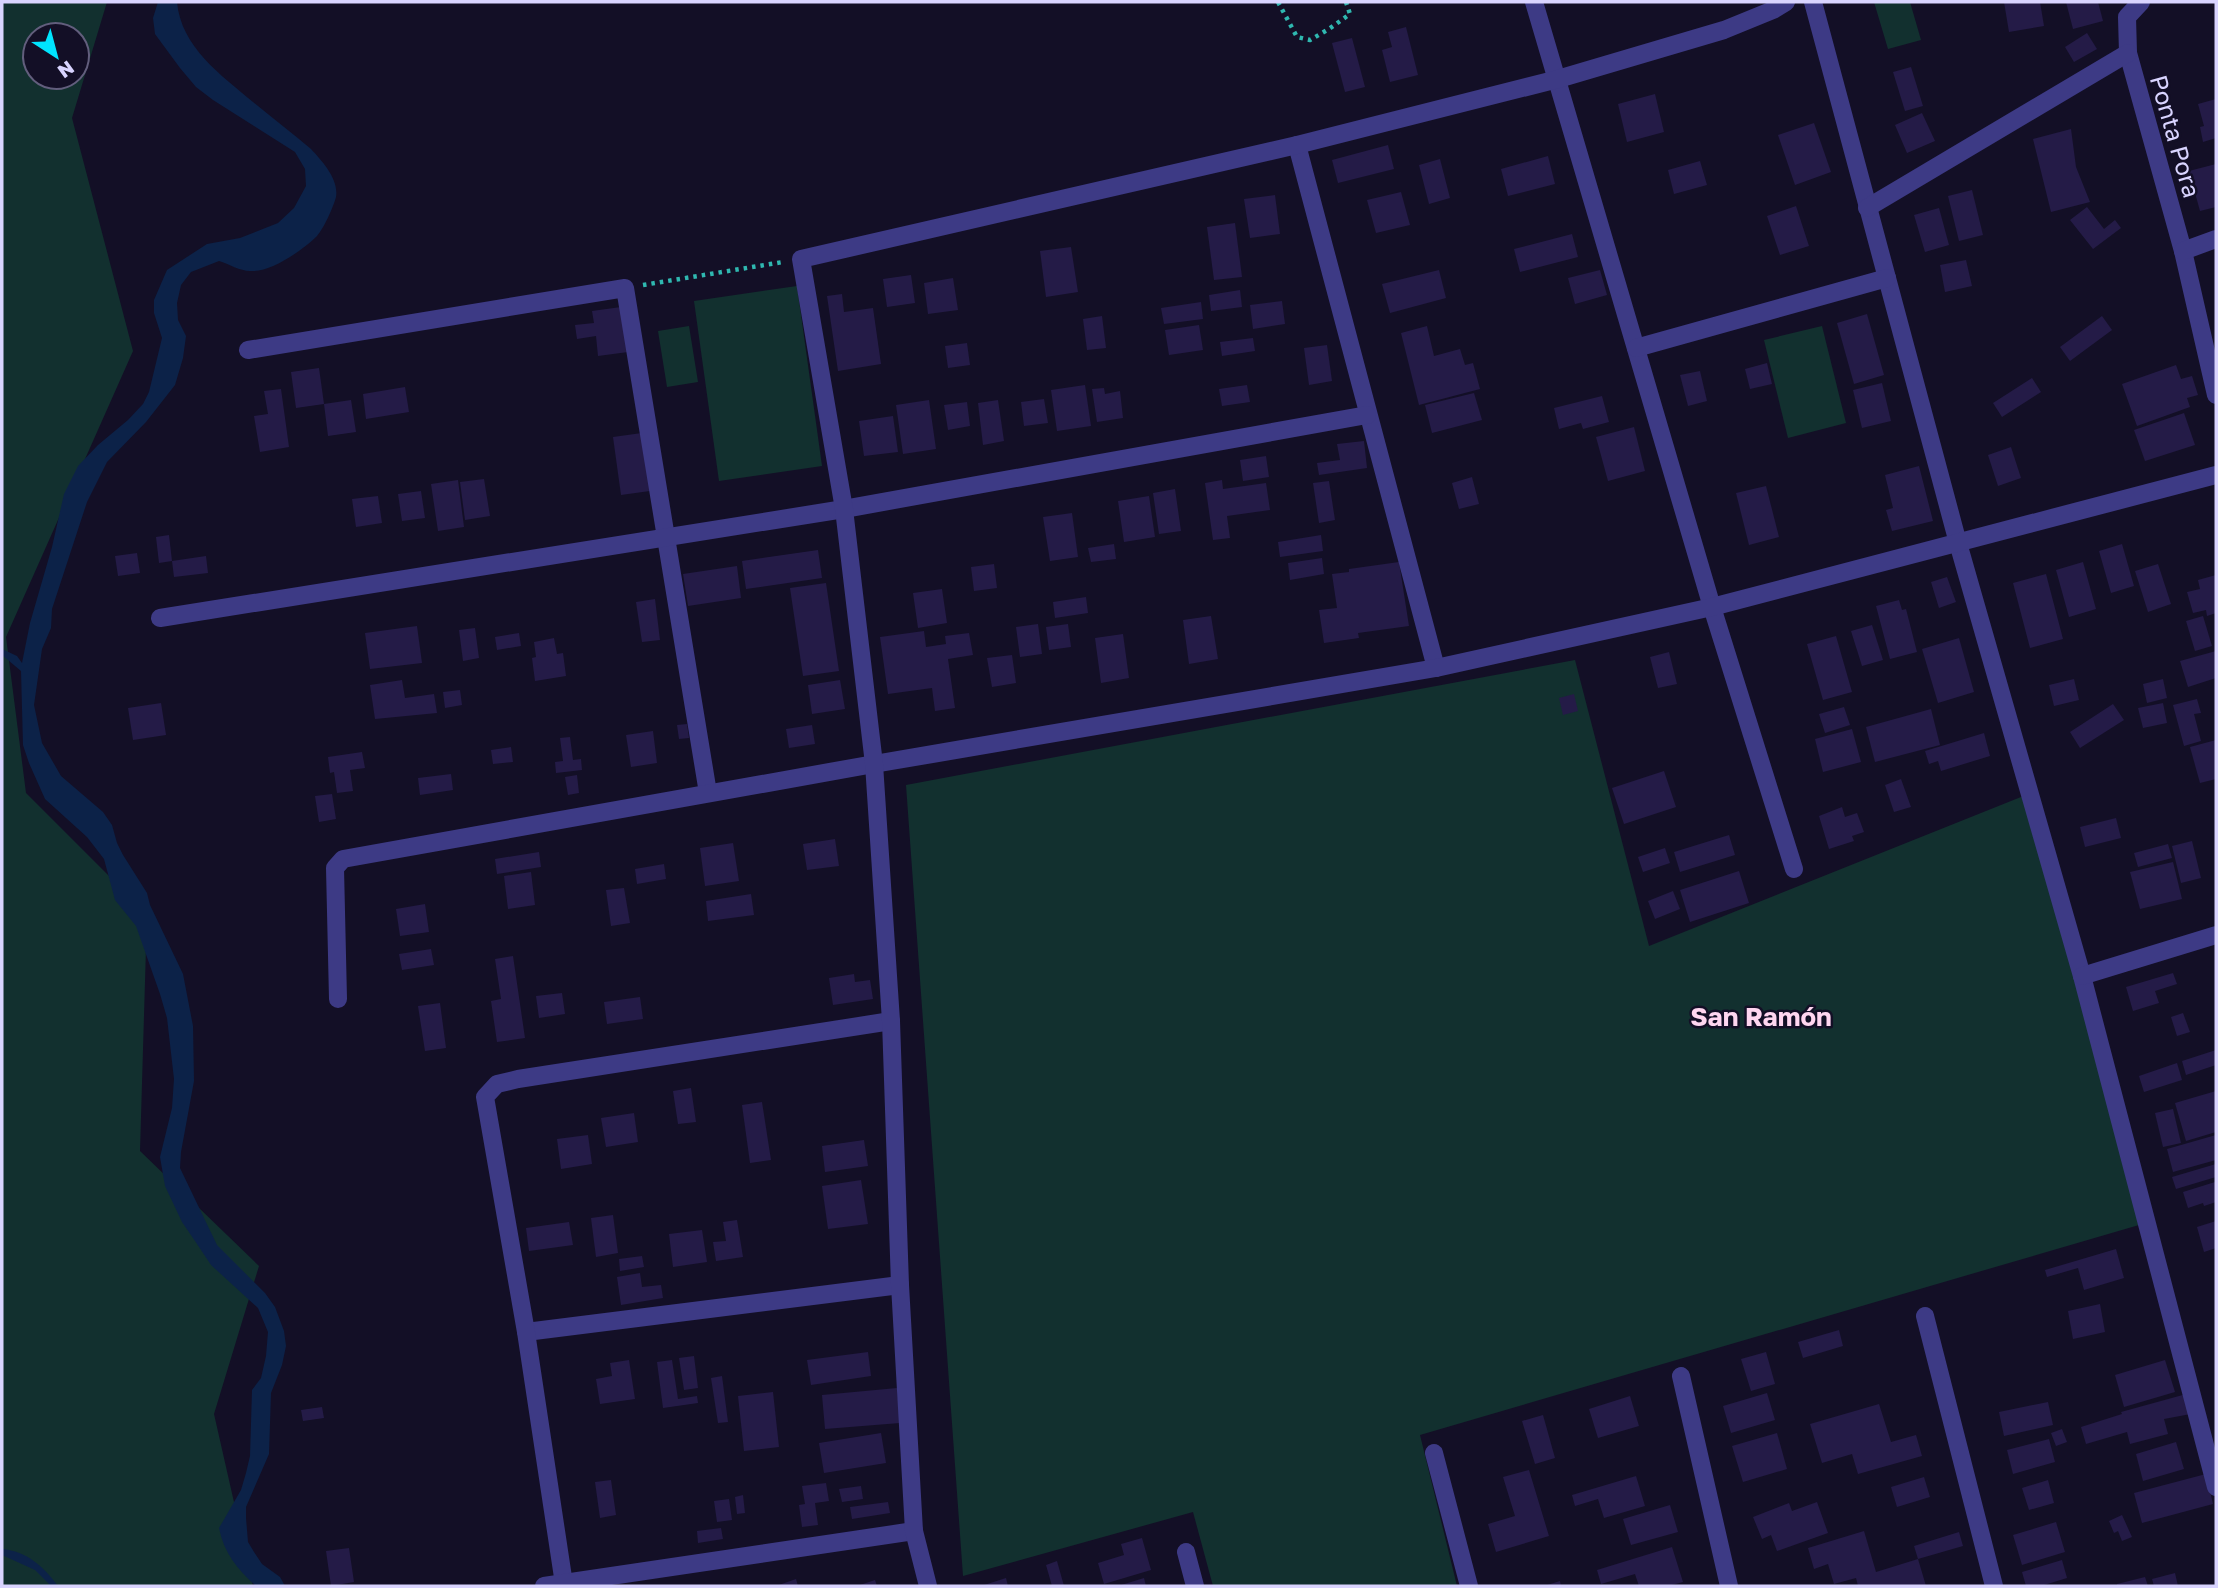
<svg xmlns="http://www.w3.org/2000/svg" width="2218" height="1588" viewBox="0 0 2218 1588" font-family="'Golos Text',sans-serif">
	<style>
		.green { fill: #12302f; fill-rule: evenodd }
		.water { fill: #0c2248 }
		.building { fill: #241b47 }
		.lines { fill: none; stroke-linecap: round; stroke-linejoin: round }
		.path { stroke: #2fb8b0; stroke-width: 4.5; stroke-dasharray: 3.5 5; stroke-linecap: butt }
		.minor { stroke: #3d3a85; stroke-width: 18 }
		.labels { text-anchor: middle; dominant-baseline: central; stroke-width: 5; stroke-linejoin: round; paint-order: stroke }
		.street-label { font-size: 24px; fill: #d9d4ff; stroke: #130f26 }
		.neighbourhood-label { font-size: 26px; font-weight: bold; fill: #ffd6f0; stroke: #130f26 }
	</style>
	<rect width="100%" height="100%" fill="#130f26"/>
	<!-- green -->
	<g class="green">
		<path d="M2,2H107L72,118L133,351L6,637L26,793L147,914L140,1151L259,1266L214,1414L253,1586H2ZM35,35H77V77H35Z"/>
		<path d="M1874,2H1910L1921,40L1888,49Z"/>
		<path d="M797,286L822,466L719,481L694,301Z"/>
		<path d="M689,326L698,382L667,387L658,331Z"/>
		<path d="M1822,326L1846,423L1788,438L1764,340Z"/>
		<path d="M1575,660L1649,946L2026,795L2139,1225L1420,1435L1457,1586H1213L1193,1512L963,1576L906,785Z"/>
	</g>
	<!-- water -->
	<g class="water">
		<path d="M158,2H177C181,47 221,75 253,102C272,118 292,133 311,149C322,161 339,179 336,197C333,208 324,228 317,236C303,250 270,273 250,271C240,271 229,264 219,261L191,272L181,285L177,303L178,320L186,336L183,358L175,385L146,422L107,462L87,502L52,609L51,628L42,649L34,705L42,743L61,776L103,812L112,825L117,843L123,855L147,893L150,905L183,974L193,1026L194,1081L181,1152L180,1168L217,1245L265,1293L275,1307L284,1331L286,1346L282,1365L271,1393L269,1454L246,1507V1518L248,1542L254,1552L262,1564L280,1577L285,1586H256C237,1569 224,1553 219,1528L241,1490L246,1473L250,1456L252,1390L261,1378L266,1356L268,1332L258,1308L211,1265L195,1241L182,1222L165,1186L160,1157L172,1108L174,1079L167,1018L160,994L136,926L115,900L104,859L87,837L45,799L29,763L23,745L21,671L2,655V649L17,656L22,663L30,623L52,547L64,494L78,466L98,445L128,420L143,404L149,392L162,338L154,313V300L167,270L207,244L240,238L278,223L294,208L306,186L305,169L295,152L213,100L196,87L180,68L155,34L153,18Z"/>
		<path d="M2,1549C27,1551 44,1567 58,1586H51L35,1570L2,1555Z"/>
	</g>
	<!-- building -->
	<g class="building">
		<path d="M2004,2H2040L2044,26L2009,32Z"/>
		<path d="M2066,2H2098L2103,21L2073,29Z"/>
		<path d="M1406,27L1418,75L1390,82L1382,50L1392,47L1388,32Z"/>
		<path d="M2087,33L2097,49L2074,62L2065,47Z"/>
		<path d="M1352,38L1365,87L1345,92L1332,43Z"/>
		<path d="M1911,67L1923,106L1905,111L1893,72Z"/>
		<path d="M1655,94L1664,132L1627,142L1618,104Z"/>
		<path d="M2216,99V138L2203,142L2200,127L2204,126L2198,104Z"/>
		<path d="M1922,113L1935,141L1907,153L1895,125Z"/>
		<path d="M1814,123L1831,172L1795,185L1778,135Z"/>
		<path d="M2071,129L2076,167L2090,202L2051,212L2033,139Z"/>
		<path d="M1388,145L1394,169L1338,183L1332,160Z"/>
		<path d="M1548,156L1555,184L1508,196L1501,169Z"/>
		<path d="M1440,159L1450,198L1429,204L1419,165Z"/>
		<path d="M1700,161L1707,185L1674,194L1668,170Z"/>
		<path d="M2216,164V207L2200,211L2189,171Z"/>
		<path d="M1972,190L1983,235L1959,241L1948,196Z"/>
		<path d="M1401,192L1410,225L1376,233L1367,200Z"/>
		<path d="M1275,195L1280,234L1250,238L1244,199Z"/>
		<path d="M1796,206L1809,246L1780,255L1767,216Z"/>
		<path d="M2087,207L2104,229L2115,220L2121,228L2093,249L2070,220Z"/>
		<path d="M1939,208L1949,245L1925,252L1914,215Z"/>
		<path d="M1235,223L1242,277L1214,280L1207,227Z"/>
		<path d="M1572,234L1578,257L1520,272L1514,249Z"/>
		<path d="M1071,247L1078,292L1046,297L1040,251Z"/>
		<path d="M1966,260L1972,286L1945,292L1940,265Z"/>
		<path d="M1439,270L1446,298L1390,313L1382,284Z"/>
		<path d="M1600,270L1607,295L1575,304L1568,278Z"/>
		<path d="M911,275L915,303L887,307L883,279Z"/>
		<path d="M953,278L958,310L928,314L924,283Z"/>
		<path d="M1240,290L1242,307L1211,311L1209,295Z"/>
		<path d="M842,294L844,312L873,308L881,364L838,371L827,296Z"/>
		<path d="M1282,301L1285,324L1253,329L1250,305Z"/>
		<path d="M1201,302L1203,319L1164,324L1161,308Z"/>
		<path d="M621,307L628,352L598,356L596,336L577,339L575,325L594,323L592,311Z"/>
		<path d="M1867,314L1884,375L1854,384L1837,323Z"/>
		<path d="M1102,316L1106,348L1087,350L1083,319Z"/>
		<path d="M2102,316L2112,330L2070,361L2060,347Z"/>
		<path d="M1199,325L1203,350L1169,355L1165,330Z"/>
		<path d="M1427,326L1434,356L1460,349L1465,365L1473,363L1480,389L1419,405L1401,333Z"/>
		<path d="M1253,338L1255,351L1222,356L1220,342Z"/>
		<path d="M967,343L970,365L948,368L945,346Z"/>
		<path d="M1327,345L1332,381L1309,385L1304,348Z"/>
		<path d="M1767,363L1772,384L1750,389L1745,369Z"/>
		<path d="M2176,365L2181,379L2192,376L2198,395L2187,398L2190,407L2137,426L2122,384Z"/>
		<path d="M319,368L324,404L296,408L291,372Z"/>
		<path d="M1700,371L1707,401L1688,406L1680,375Z"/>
		<path d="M2032,378L2041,392L2002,417L1993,403Z"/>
		<path d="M1882,383L1891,421L1862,428L1853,390Z"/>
		<path d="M1085,385L1091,426L1057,431L1051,390Z"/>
		<path d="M1247,385L1250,402L1222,406L1219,389Z"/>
		<path d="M405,387L409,412L366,419L363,394Z"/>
		<path d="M1104,388L1105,394L1120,391L1123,418L1097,422L1092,389Z"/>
		<path d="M281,389L289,447L260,452L254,416L268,414L264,391Z"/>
		<path d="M1474,393L1482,420L1432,433L1425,405Z"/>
		<path d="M1602,396L1609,422L1583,429L1581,423L1559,429L1554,408Z"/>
		<path d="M1044,399L1048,423L1024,426L1021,402Z"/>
		<path d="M351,400L356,432L328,436L324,404Z"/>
		<path d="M929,400L936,449L903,454L896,405Z"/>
		<path d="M998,400L1004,441L983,445L978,403Z"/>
		<path d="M967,402L970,426L948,430L944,405Z"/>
		<path d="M2184,413L2195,445L2145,461L2134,430Z"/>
		<path d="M893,416L898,452L864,456L859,421Z"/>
		<path d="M1634,427L1645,471L1608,481L1596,437Z"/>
		<path d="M649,432L657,490L621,495L613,437Z"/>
		<path d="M1364,441L1367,468L1319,475L1317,463L1340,460L1337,444Z"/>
		<path d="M2011,447L2021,478L1998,486L1988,455Z"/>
		<path d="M1266,456L1269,477L1243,481L1240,460Z"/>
		<path d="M1919,466L1933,521L1892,531L1886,510L1893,508L1885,475Z"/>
		<path d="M1472,477L1479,504L1459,509L1452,483Z"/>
		<path d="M484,479L490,516L465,520L460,482Z"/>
		<path d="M458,480L464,527L438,531L431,484Z"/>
		<path d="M1222,480L1223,489L1266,483L1270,510L1227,516L1230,538L1213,540L1205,483Z"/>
		<path d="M1329,481L1335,520L1319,523L1313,483Z"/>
		<path d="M1766,486L1779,537L1749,545L1736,493Z"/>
		<path d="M1175,489L1181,531L1159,534L1153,493Z"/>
		<path d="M421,491L425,518L402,521L398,494Z"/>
		<path d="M378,496L382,523L356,527L352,499Z"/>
		<path d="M1149,496L1155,537L1124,542L1118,501Z"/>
		<path d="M1072,513L1078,557L1050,561L1043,517Z"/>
		<path d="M169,535L172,561L206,556L208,573L174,577L172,561L159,563L156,537Z"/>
		<path d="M1321,535L1323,551L1280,557L1278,542Z"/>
		<path d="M1114,544L1116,559L1091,562L1088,548Z"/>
		<path d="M2122,544L2134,586L2111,593L2099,551Z"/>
		<path d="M818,550L822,578L746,589L742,561Z"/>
		<path d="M137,553L140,573L118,576L115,556Z"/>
		<path d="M1322,558L1324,574L1290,580L1288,563Z"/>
		<path d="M1399,562L1409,626L1358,633L1359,638L1324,643L1319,610L1337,608L1332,574L1349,572V569Z"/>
		<path d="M2083,562L2096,609L2069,617L2056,570Z"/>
		<path d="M994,564L997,588L974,591L971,567Z"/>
		<path d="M2158,564L2171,604L2148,612L2135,571Z"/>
		<path d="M737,566L741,598L688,606L683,574Z"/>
		<path d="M2046,574L2063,639L2030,648L2013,583Z"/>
		<path d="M2216,575V613L2207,616L2206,610L2193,613L2187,592L2200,589L2198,580Z"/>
		<path d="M1947,577L1956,602L1939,608L1931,582Z"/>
		<path d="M826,583L839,671L803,676L790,588Z"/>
		<path d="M942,589L947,623L918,628L913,593Z"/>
		<path d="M1086,597L1088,613L1055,618L1053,602Z"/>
		<path d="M655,599L660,640L642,642L636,602Z"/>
		<path d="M1899,600L1902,610L1906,609L1917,652L1890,659L1876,606Z"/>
		<path d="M1211,616L1218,659L1189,664L1183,620Z"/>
		<path d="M2203,616L2212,646L2195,651L2186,621Z"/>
		<path d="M1038,624L1042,654L1020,657L1016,627Z"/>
		<path d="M1068,624L1071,647L1049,650L1046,627Z"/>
		<path d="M1872,625L1883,660L1862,666L1851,631Z"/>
		<path d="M417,626L422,663L370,669L365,633Z"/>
		<path d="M475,628L479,658L463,661L459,630Z"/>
		<path d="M924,631L926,647L946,644L945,636L969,633L973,655L948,659L955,708L935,711L932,688L888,694L880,637Z"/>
		<path d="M519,633L521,646L497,650L495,637Z"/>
		<path d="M1123,634L1129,678L1101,683L1095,638Z"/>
		<path d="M1836,636L1852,692L1823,700L1807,644Z"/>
		<path d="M554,638L557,654L563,653L566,676L535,681L532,658L536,657L534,642Z"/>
		<path d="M1959,638L1974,692L1938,703L1922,649Z"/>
		<path d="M2216,651V678L2188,687L2180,661Z"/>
		<path d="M1669,652L1677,684L1658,688L1650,657Z"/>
		<path d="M1012,655L1016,683L992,687L987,658Z"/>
		<path d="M2074,679L2079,700L2054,706L2049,685Z"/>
		<path d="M2163,679L2167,698L2147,703L2143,684Z"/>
		<path d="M402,680L405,698L434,694L437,713L375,719L370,685Z"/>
		<path d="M840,680L845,709L812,714L808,685Z"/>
		<path d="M460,690L462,705L445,708L443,692Z"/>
		<path d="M1574,694L1578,711L1563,715L1559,698Z"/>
		<path d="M2197,699L2201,713L2194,714L2201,741L2184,746L2173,705Z"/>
		<path d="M161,703L166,735L133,740L128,708Z"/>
		<path d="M2163,703L2167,723L2143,728L2138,708Z"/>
		<path d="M2113,704L2124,720L2080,748L2070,732Z"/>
		<path d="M1844,707L1850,725L1825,733L1819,714Z"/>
		<path d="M1931,709L1940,745L1875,762L1866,727Z"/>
		<path d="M687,724L689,738L679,739L677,725Z"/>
		<path d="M812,725L815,744L789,748L786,729Z"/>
		<path d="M1852,729L1861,762L1823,772L1815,739Z"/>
		<path d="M653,731L657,763L631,767L626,735Z"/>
		<path d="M1984,733L1990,756L1941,771L1938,761L1929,764L1925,751Z"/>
		<path d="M570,737L573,760L581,759L582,770L556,773L555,762L563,761L560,738Z"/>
		<path d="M2216,740V779L2200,783L2190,747Z"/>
		<path d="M511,747L513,762L493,764L491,750Z"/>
		<path d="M362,752L365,768L350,770L353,791L337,793L334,772L330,773L328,757Z"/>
		<path d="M1664,771L1676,807L1624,824L1612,788Z"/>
		<path d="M451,774L453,790L420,795L418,778Z"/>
		<path d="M577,775L579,793L568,795L565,777Z"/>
		<path d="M1901,779L1911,807L1894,812L1885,785Z"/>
		<path d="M332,794L336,819L319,822L315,796Z"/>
		<path d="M1842,807L1845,817L1857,813L1864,832L1852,836L1854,841L1829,849L1819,816Z"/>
		<path d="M2116,818L2121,838L2085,847L2080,827Z"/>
		<path d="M1729,835L1735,855L1680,872L1674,852Z"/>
		<path d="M835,839L839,866L807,870L803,844Z"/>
		<path d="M2192,841L2201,878L2181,883L2172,846Z"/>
		<path d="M733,843L739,881L705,886L700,848Z"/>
		<path d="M2168,844L2172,858L2138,867L2134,853Z"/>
		<path d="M1665,848L1670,863L1643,872L1638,857Z"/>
		<path d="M539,852L541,867L497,874L495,859Z"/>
		<path d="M2173,862L2182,899L2140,909L2130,872Z"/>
		<path d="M664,864L666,879L637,884L635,869Z"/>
		<path d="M1739,871L1749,903L1690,922L1680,890Z"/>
		<path d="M531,872L535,905L508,909L504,876Z"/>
		<path d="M624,888L630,923L611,926L606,890Z"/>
		<path d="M1673,891L1680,909L1655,919L1648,901Z"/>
		<path d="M751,894L754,915L708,921L706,901Z"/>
		<path d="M425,904L429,932L400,936L396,909Z"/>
		<path d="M431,949L434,965L402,970L399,954Z"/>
		<path d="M513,956L525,1038L497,1042L491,1001L501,999L495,959Z"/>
		<path d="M2173,973L2177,984L2155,991L2159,1003L2133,1011L2126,987Z"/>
		<path d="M854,974L855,982L870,980L873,999L833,1005L829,978Z"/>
		<path d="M562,993L565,1014L539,1018L536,996Z"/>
		<path d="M640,997L643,1019L607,1024L604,1002Z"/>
		<path d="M440,1003L446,1048L425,1051L418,1006Z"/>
		<path d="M2183,1013L2190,1032L2177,1036L2171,1017Z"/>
		<path d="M2216,1050V1065L2186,1075L2182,1061Z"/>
		<path d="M2177,1063L2182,1080L2144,1092L2139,1076Z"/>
		<path d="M691,1088L696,1122L678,1124L673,1091Z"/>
		<path d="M2216,1091V1132L2186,1141L2175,1103Z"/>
		<path d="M762,1102L771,1160L750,1163L742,1105Z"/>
		<path d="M2173,1109L2181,1143L2163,1147L2155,1113Z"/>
		<path d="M634,1113L638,1142L606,1147L601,1118Z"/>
		<path d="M588,1135L592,1164L561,1169L557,1139Z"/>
		<path d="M2216,1135V1160L2173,1172L2167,1149Z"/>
		<path d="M864,1140L868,1166L825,1172L822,1146Z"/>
		<path d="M2216,1164V1177L2176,1189L2172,1177Z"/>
		<path d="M861,1180L868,1224L828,1229L822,1186Z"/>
		<path d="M2215,1182L2216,1202L2204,1206L2203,1203L2188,1208L2183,1192Z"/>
		<path d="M613,1215L618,1253L596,1257L591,1218Z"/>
		<path d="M737,1220L743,1257L716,1261L713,1242L726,1241L723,1222Z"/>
		<path d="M2216,1221V1248L2204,1252L2197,1227Z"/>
		<path d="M569,1222L573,1245L529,1251L526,1228Z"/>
		<path d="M702,1230L707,1262L673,1267L669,1234Z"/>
		<path d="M2116,1249L2124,1278L2084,1290L2078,1268L2047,1277L2045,1270Z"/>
		<path d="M642,1256L644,1267L620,1271L619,1259Z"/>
		<path d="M640,1273L642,1287L661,1285L663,1298L621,1305L617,1277Z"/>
		<path d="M2100,1304L2105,1332L2073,1339L2068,1311Z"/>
		<path d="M1839,1330L1843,1346L1803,1358L1798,1342Z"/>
		<path d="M868,1352L871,1376L811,1385L807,1360Z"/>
		<path d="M1766,1352L1775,1384L1751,1391L1741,1359Z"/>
		<path d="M694,1356L698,1388L684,1390L679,1358Z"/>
		<path d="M629,1360L635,1399L600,1404L596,1379L612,1376L610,1363Z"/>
		<path d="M672,1360L678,1399L697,1396L698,1403L663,1408L657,1362Z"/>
		<path d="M2165,1360L2175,1392L2124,1407L2115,1375Z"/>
		<path d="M722,1376L728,1422L718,1423L711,1378Z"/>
		<path d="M897,1388L900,1423L825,1429L822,1395Z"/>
		<path d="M773,1392L779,1447L744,1451L738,1396Z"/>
		<path d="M1767,1393L1775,1420L1731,1433L1723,1406Z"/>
		<path d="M2190,1393L2196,1413L2164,1419L2168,1434L2130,1444L2127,1432L2086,1444L2081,1427L2122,1414L2121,1412Z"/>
		<path d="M1630,1396L1639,1426L1598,1438L1589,1409Z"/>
		<path d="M2048,1402L2053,1425L2004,1436L1999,1412Z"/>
		<path d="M1879,1404L1891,1442L1916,1435L1922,1456L1858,1474L1852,1454L1822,1463L1810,1424Z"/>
		<path d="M322,1407L324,1418L303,1421L301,1410Z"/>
		<path d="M1543,1415L1555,1458L1535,1464L1522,1421Z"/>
		<path d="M2062,1429L2067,1442L2056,1446L2051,1433Z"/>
		<path d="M881,1433L886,1463L824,1473L819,1443Z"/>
		<path d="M1777,1433L1787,1469L1743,1482L1732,1446Z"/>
		<path d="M2049,1439L2055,1462L2013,1474L2007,1450Z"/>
		<path d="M2176,1442L2184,1469L2143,1481L2136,1454Z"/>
		<path d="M1529,1470L1549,1536L1496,1552L1488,1524L1515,1516L1503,1477Z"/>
		<path d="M2206,1474L2213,1504L2142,1523L2134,1493Z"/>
		<path d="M1636,1476L1645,1506L1604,1518L1598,1499L1575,1506L1572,1495Z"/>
		<path d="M1924,1477L1930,1497L1897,1507L1891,1487Z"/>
		<path d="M611,1480L616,1515L600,1518L595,1482Z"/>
		<path d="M2048,1480L2054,1503L2029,1510L2022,1488Z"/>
		<path d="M826,1483L829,1501L815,1503L818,1525L802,1527L799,1505L805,1504L802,1486Z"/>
		<path d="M861,1486L863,1499L842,1502L839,1489Z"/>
		<path d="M743,1495L745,1513L737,1514L735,1497Z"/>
		<path d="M729,1499L732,1520L717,1522L714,1501Z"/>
		<path d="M888,1502L890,1513L852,1519L850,1507Z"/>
		<path d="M1817,1502L1828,1533L1777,1551L1771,1535L1762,1539L1753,1517L1789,1503L1792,1511Z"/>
		<path d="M1670,1505L1678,1532L1631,1545L1623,1519Z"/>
		<path d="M2122,1515L2132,1537L2122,1541L2118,1531L2114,1533L2109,1521Z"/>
		<path d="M2056,1522L2065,1552L2022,1565L2013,1535Z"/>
		<path d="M721,1528L723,1539L698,1543L697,1531Z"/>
		<path d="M1864,1531L1876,1572L1918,1559L1914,1546L1959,1532L1963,1546L1918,1559L1926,1586H1858L1856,1578L1834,1584L1828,1564L1814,1569L1808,1548Z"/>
		<path d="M1142,1538L1151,1570L1104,1584L1098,1563L1124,1555L1121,1544Z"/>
		<path d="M1672,1547L1683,1582L1668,1586H1639L1635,1574L1601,1584L1597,1570Z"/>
		<path d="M349,1548L354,1582L331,1586L326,1551Z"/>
		<path d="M2062,1560L2067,1578L2041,1586H2026L2022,1572Z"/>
		<path d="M1057,1561L1064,1586H1052L1046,1565Z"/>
		<path d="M2175,1573L2178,1586H2154L2152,1579Z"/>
		<path d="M2145,1577L2148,1586H2117V1584Z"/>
		<path d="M1006,1578L1008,1586H981Z"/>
		<path d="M1144,1578L1146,1586H1118Z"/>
		<path d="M796,1579L798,1586H776Z"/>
		<path d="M875,1580L877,1586H857Z"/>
		<path d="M1560,1581L1561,1586H1544Z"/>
	</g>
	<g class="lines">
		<!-- path -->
		<g class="path">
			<path d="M1278,2L1297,37L1310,40L1329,29L1350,14L1346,2"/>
			<path d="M643,285L783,262"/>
		</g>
		<!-- minor -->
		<g class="minor">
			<path d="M1534,2L1712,607L1794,869"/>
			<path d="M1813,2L1958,543L2082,976L2216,1487"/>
			<path d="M2141,2L2127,17L2128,53L2183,251L2216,395"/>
			<path d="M1297,145L1436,668"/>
			<path d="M1867,208L2128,53"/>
			<path d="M2183,251L2216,239"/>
			<path d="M1636,348L1887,278"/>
			<path d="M248,350L625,288L708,793"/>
			<path d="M160,618L844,509L1367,415"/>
			<path d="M2082,976L2216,935"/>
			<path d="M338,999L335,868L343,859L874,764L1436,668L1712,607L2216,475"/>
			<path d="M1925,1316L1994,1586"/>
			<path d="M526,1332L900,1285"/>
			<path d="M1681,1376L1729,1586"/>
			<path d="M1434,1453L1469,1586"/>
			<path d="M1186,1552L1195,1586"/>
			<path d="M564,1584L526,1332L485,1097L497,1084L518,1079L891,1021"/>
			<path d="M544,1586L914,1531"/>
			<path d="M928,1586L914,1531L900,1285L891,1021L874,764L844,509L801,259L1297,145L1558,79L1724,30L1773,10L1786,2"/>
		</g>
	</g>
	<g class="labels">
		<!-- street labels -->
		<g class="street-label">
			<text transform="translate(2176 136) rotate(74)">Ponta Pora</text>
		</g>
		<!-- neighbourhood labels -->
		<g class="neighbourhood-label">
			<text x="1761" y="1016">San Ramón</text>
		</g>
	</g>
	<!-- border -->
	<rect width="2218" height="1588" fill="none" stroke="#d9d4ff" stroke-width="7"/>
	<!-- north arrow -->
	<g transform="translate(56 56) rotate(144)"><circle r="33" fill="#130f26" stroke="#625e7d" stroke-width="2"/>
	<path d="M0-5L12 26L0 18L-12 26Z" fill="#00e5ff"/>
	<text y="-10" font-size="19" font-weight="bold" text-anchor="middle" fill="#d9d4ff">N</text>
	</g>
</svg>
